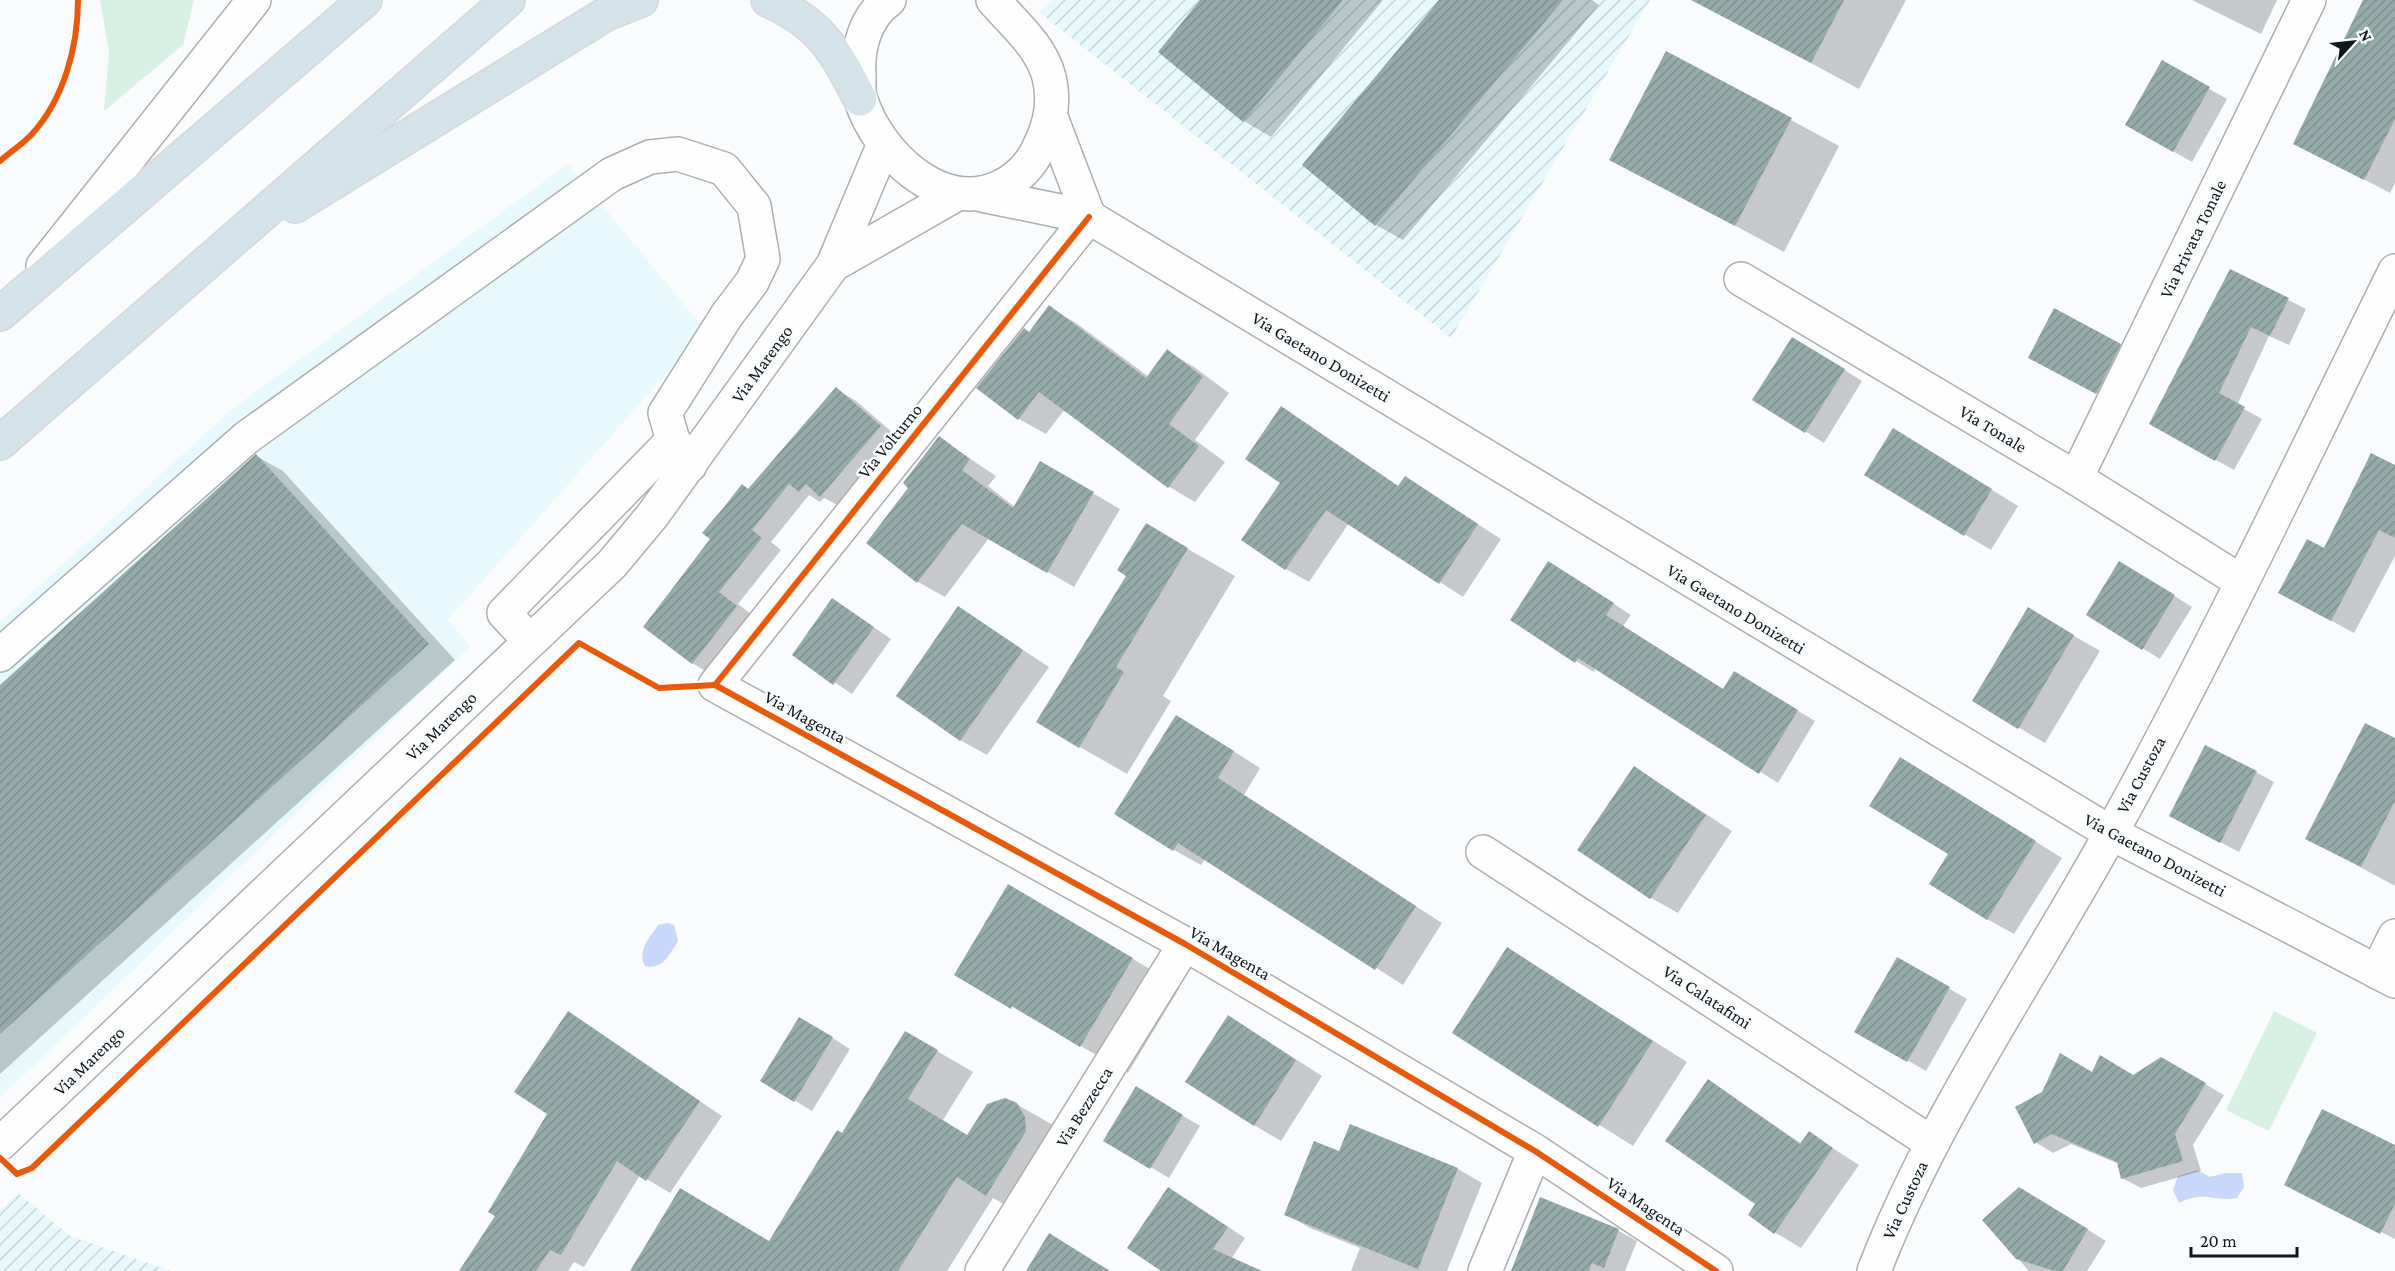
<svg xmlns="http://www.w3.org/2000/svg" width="2395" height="1271" viewBox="0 0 2395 1271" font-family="'Crimson Pro',serif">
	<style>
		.built { fill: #e7f9fd }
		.industrial { fill: url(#industrial-furrows) }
		.grass { fill: #d7f2e5 }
		.water { fill: #c7d8fb }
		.shadow { fill: #0003 }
		.building { fill: url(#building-hatch) }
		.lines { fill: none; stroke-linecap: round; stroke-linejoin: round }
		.minor-casing { stroke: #abafb1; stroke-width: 36 }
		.highway-casing { stroke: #d6d8da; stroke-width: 36 }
		.minor { stroke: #fefeff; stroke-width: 33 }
		.highway { stroke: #d4e2ea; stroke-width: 33 }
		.cycleway-casing { stroke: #f8fcfd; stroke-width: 10 }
		.cycleway { stroke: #e8590c; stroke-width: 6 }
		.labels { text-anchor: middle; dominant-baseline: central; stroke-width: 5; stroke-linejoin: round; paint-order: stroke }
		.street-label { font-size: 18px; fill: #11181a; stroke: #f8fcfd }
	</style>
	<defs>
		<pattern id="industrial-furrows" width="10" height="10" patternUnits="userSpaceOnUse" patternTransform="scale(1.5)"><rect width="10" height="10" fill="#e7f9fd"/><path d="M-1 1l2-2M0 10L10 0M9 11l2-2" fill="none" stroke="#c5d5d8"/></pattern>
		<pattern id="building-hatch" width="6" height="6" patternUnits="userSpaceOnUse" patternTransform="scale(1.5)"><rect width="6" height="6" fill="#95abaa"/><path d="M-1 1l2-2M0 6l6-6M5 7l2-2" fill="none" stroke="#7f9292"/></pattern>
	</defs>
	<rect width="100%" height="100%" fill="#f9fbfc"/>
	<!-- built -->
	<path class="built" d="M568,164L705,330L448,620L470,646L0,1098V622L232,409Z"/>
	<!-- industrial -->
	<g class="industrial">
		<path d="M1053,0H1650L1451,338L1039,12Z"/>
		<path d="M18,1193L70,1236L171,1271H0V1210Z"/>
	</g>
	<!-- grass -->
	<g class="grass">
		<path d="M100,0H194L183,45L104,111L109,53Z"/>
		<path d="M2274,1011L2317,1033L2269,1131L2226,1110Z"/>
	</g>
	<!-- water -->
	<g class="water">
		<path d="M667,923L674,925L678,941C669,955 663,970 645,966C637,950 649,939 658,925Z"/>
		<path d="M2197,1170L2210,1177L2225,1173H2242L2244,1187L2237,1198C2211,1202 2205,1190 2179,1203L2173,1190L2178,1176Z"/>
	</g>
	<!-- shadow -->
	<g class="shadow">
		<path d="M1202,0H1383L1271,137L1244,121L1160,52Z"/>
		<path d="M1441,0H1592L1599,5L1403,240L1376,225Z"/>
		<path d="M1694,0H1906L1859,89Z"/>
		<path d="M2192,0H2277L2261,34Z"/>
		<path d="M2365,0H2395V183L2390,193L2295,143Z"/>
		<path d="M1667,53L1839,146L1784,252L1611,159Z"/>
		<path d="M2162,62L2227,99L2192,162L2127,125Z"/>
		<path d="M2231,271L2306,309L2289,345L2269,336L2237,405L2262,419L2234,470L2169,434Z"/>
		<path d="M1049,307L1076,323L1149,377L1167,351L1194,367L1229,393L1195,440L1225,462L1195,502L1168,486L1065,409L1046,434L1019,419L978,388L1030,334Z"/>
		<path d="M2120,345L2138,355L2115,403L2048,368Z"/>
		<path d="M1811,349L1862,381L1824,443L1755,400Z"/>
		<path d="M836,389L856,401L900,439L841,507L824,498L820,502L809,495L771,542L781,550L738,604L756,618L712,675L692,663L749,490Z"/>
		<path d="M1282,408L1400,487L1406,478L1501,539L1463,597L1349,523L1309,582L1286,569Z"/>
		<path d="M939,438L996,476L988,486L1015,507L1041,463L1120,509L1074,587L989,538L945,597L918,582L910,487Z"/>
		<path d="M1920,445L2018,506L1991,550L1964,534Z"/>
		<path d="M256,456L283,471L455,660L0,1074V688Z"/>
		<path d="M2395,466V556L2354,633L2280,593L2324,550Z"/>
		<path d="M1146,525L1235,576L1163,696L1171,701L1127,774L1080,747L1128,575Z"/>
		<path d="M1567,573L1631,615L1623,626L1724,690L1752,683L1815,721L1778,783L1596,668L1594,672L1576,661Z"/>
		<path d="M2138,573L2192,607L2160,659L2142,648Z"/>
		<path d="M833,600L891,639L852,694L794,655Z"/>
		<path d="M959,608L1049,667L987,755L960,740Z"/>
		<path d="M2028,609L2100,651L2045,743L1974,701Z"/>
		<path d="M1203,732L1260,768L1244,795L1442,923L1403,985L1205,859L1201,865L1174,850Z"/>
		<path d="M2395,740V886L2307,838Z"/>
		<path d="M1635,768L1732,831L1678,913L1651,898Z"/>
		<path d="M2256,772L2274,782L2239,852L2189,826Z"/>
		<path d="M1927,774L2062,858L2014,934L1987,919L1950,854Z"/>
		<path d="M1056,913L1180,987L1128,1073L956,975Z"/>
		<path d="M1508,949L1687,1062L1633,1146L1454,1033Z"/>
		<path d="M1898,959L1967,999L1926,1071L1856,1031Z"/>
		<path d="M568,1013L722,1116L670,1193L640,1175L584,1267L574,1262L568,1271H460L497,1216L549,1113Z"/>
		<path d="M818,1029L850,1049L812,1111L794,1100Z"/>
		<path d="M906,1033L973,1072L943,1120L968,1136L1016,1104L1053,1125L1060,1139L1023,1215L993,1198L947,1271H632L770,1243L842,1135Z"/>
		<path d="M1255,1033L1322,1076L1281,1141L1254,1125Z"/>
		<path d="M2161,1059L2224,1095L2193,1145L2201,1171L2141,1188L2122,1178L2119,1164L2071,1144L2053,1153L2035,1142L2093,1074L2134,1076Z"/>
		<path d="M1709,1081L1802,1144L1809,1133L1859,1165L1801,1248L1774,1232L1757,1204Z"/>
		<path d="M1136,1088L1200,1126L1169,1178L1105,1140Z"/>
		<path d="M1351,1126L1458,1169L1482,1183L1447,1271H1351L1360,1248L1310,1228L1286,1214L1340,1153Z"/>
		<path d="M2395,1147V1239L2286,1184Z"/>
		<path d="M1186,1199L1245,1238L1223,1271H1164Z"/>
		<path d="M1541,1199L1619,1231L1637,1241L1625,1271H1512Z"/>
		<path d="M2038,1199L2106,1241L2087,1271H2029L1984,1220Z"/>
	</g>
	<!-- building -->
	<g class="building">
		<path d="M1200,0H1343L1243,122L1158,52Z"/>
		<path d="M1439,0H1563L1375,226L1302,165Z"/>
		<path d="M1691,0H1844L1811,63Z"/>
		<path d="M2363,0H2395V119L2364,180L2293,144Z"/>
		<path d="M1666,51L1792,118L1735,226L1609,160Z"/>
		<path d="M2162,60L2210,87L2173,152L2125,125Z"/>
		<path d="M2230,269L2289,298L2270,336L2251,327L2219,393L2245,407L2215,461L2149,424Z"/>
		<path d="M1049,305L1146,378L1167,349L1203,377L1169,424L1199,446L1168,488L1039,392L1018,420L976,388L1024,328L1029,332Z"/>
		<path d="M2054,308L2121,344L2096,394L2028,358Z"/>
		<path d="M1792,337L1845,369L1805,433L1752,400Z"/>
		<path d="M836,387L881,426L820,497L806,484L799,492L789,484L752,530L762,538L719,592L737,606L692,664L643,627L710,539L702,533L724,507L742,484L748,489Z"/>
		<path d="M1281,406L1398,486L1405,476L1478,524L1439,584L1326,510L1285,570L1241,540L1280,483L1245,459Z"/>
		<path d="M1893,428L1992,489L1964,536L1864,475Z"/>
		<path d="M939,436L970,459L962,470L1013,508L1040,461L1094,492L1047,573L962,524L917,583L866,543L908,488L903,483Z"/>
		<path d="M2371,453L2395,465V538L2379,530L2331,621L2278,593L2307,539L2324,548Z"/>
		<path d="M256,454L429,644L0,1034V685Z"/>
		<path d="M1146,523L1188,548L1116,667L1124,672L1079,748L1036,722L1126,576L1117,570Z"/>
		<path d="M1548,561L1614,603L1606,615L1723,689L1734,671L1798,710L1759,774L1578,658L1575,663L1510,620Z"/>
		<path d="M2119,561L2175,595L2142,650L2086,615Z"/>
		<path d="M832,598L874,627L833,685L792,655Z"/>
		<path d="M958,606L1023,650L960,741L896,696Z"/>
		<path d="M2028,607L2074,635L2018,729L1972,701Z"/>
		<path d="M1176,715L1234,751L1218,778L1416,906L1375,970L1178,843L1173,851L1114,814Z"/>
		<path d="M2365,723L2395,738V801L2361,867L2305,839Z"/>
		<path d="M2205,745L2257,771L2220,843L2169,816Z"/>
		<path d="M1900,757L2036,841L1987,920L1929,884L1948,854L1869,806Z"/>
		<path d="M1634,766L1706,815L1650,899L1577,850Z"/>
		<path d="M1008,884L1133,958L1080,1047L1012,1006L1011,1009L954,975Z"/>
		<path d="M1507,947L1653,1041L1598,1127L1452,1033Z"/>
		<path d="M1897,957L1950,987L1907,1062L1854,1032Z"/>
		<path d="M568,1011L700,1101L646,1181L617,1161L561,1255L550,1250L536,1271H459L495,1216L488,1212L547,1114L514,1092Z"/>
		<path d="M1228,1015L1296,1060L1254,1126L1185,1082Z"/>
		<path d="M799,1017L833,1037L794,1102L760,1081Z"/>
		<path d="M905,1031L938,1050L908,1099L967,1135L987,1104L1005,1098L1017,1103L1025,1117L1026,1131L986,1196L957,1177L898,1271H630L680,1188L769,1241L837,1130L842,1133Z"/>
		<path d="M2060,1053L2092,1072L2100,1055L2133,1075L2161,1057L2206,1083L2175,1134L2183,1161L2121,1179L2117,1162L2052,1134L2034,1144L2015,1107L2042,1092Z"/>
		<path d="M1708,1079L1800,1144L1809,1131L1833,1148L1774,1234L1748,1215L1755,1204L1665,1141Z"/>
		<path d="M1136,1086L1183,1115L1150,1169L1103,1141Z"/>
		<path d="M2322,1109L2395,1145V1204L2380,1234L2284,1185Z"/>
		<path d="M1350,1124L1458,1168L1418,1269L1284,1215L1314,1141L1339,1151Z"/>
		<path d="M1168,1187L1228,1227L1213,1249L1262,1271H1161L1127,1248Z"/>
		<path d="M2019,1187L2088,1229L2063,1271H2055L2016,1259L1982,1220Z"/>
		<path d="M1540,1197L1619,1229L1604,1268L1592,1263L1589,1271H1511Z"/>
		<path d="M1049,1233L1110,1271H1026Z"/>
	</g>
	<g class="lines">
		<defs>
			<g id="minor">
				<path d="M889,0C865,17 857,48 859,77C859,84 858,93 861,100C878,153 939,213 998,188C1018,179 1033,163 1041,143C1051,122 1055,101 1049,77C1041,46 1013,23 993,0"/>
				<path d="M1052,120L1089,217"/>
				<path d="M982,195L1089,217L2111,833L2395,981"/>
				<path d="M1089,217L715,685L1185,944L1535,1151L1716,1271"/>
				<path d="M833,265L957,194"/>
				<path d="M43,266L254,0"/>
				<path d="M1741,279L2076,478L2242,582"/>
				<path d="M2076,478L2309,0"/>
				<path d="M530,641L504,613L673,440"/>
				<path d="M0,655L246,438L612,174L650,157L678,154L724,169L754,206L763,259L752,282L727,315L665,413L673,440L690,465"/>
				<path d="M1483,852L1932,1143"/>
				<path d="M2377,972L2395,936"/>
				<path d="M0,1144L612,564L652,516L833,265L884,144"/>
				<path d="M982,1271L1185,944"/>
				<path d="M1485,1271L1535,1151"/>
				<path d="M1874,1271C1934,1116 2031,978 2111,833C2213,649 2302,459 2395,271"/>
			</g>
			<g id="highway">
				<path d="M768,0C821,24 835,50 860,99"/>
				<path d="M295,206L606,14L641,0"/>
				<path d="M0,314L365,0"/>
				<path d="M0,443L508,0"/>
			</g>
		</defs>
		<!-- minor casing -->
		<use href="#minor" class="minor-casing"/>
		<!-- highway casing -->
		<use href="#highway" class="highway-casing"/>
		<!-- minor -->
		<use href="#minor" class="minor"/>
		<!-- highway -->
		<use href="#highway" class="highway"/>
		<defs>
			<g id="cycleway">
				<path d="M0,161C10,152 23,144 32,134C64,99 78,46 78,0"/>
				<path d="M715,685L1185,944L1535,1151L1716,1271"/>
				<path d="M715,685L1089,217"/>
				<path d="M0,1158L17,1174L32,1168L579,643L659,688L715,685"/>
			</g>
		</defs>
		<!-- cycleway casing -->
		<use href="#cycleway" class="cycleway-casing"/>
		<!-- cycleway -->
		<use href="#cycleway" class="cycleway"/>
	</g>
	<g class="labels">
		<!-- street labels -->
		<g class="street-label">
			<text transform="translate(2193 239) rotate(-64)">Via Privata Tonale</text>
			<text transform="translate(1321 357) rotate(31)">Via Gaetano Donizetti</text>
			<text transform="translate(762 364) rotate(-54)">Via Marengo</text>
			<text transform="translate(1993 429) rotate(31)">Via Tonale</text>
			<text transform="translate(890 441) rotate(-51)">Via Volturno</text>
			<text transform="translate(1736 609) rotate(31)">Via Gaetano Donizetti</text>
			<text transform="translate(805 717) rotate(29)">Via Magenta</text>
			<text transform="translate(441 726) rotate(-44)">Via Marengo</text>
			<text transform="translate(2141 775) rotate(-62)">Via Custoza</text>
			<text transform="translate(2155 855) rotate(28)">Via Gaetano Donizetti</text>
			<text transform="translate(1230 953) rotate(30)">Via Magenta</text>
			<text transform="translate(1707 997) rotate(33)">Via Calatafimi</text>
			<text transform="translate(89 1061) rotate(-44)">Via Marengo</text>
			<text transform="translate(1084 1107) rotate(-58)">Via Bezzecca</text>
			<text transform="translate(1905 1200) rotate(-65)">Via Custoza</text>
			<text transform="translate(1646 1206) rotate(34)">Via Magenta</text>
		</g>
	</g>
	<!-- north arrow -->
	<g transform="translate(2353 42) rotate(63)" stroke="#f8fcfd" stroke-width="4.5" paint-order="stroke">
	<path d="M0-4.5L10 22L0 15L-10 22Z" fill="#11181a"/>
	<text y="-9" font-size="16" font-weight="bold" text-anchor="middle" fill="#11181a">N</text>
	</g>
	<!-- scale -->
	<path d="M2191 1247v9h106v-9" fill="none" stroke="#11181a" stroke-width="3"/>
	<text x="2200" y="1247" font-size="18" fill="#11181a" stroke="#f8fcfd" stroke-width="4.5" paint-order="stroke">20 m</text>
</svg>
